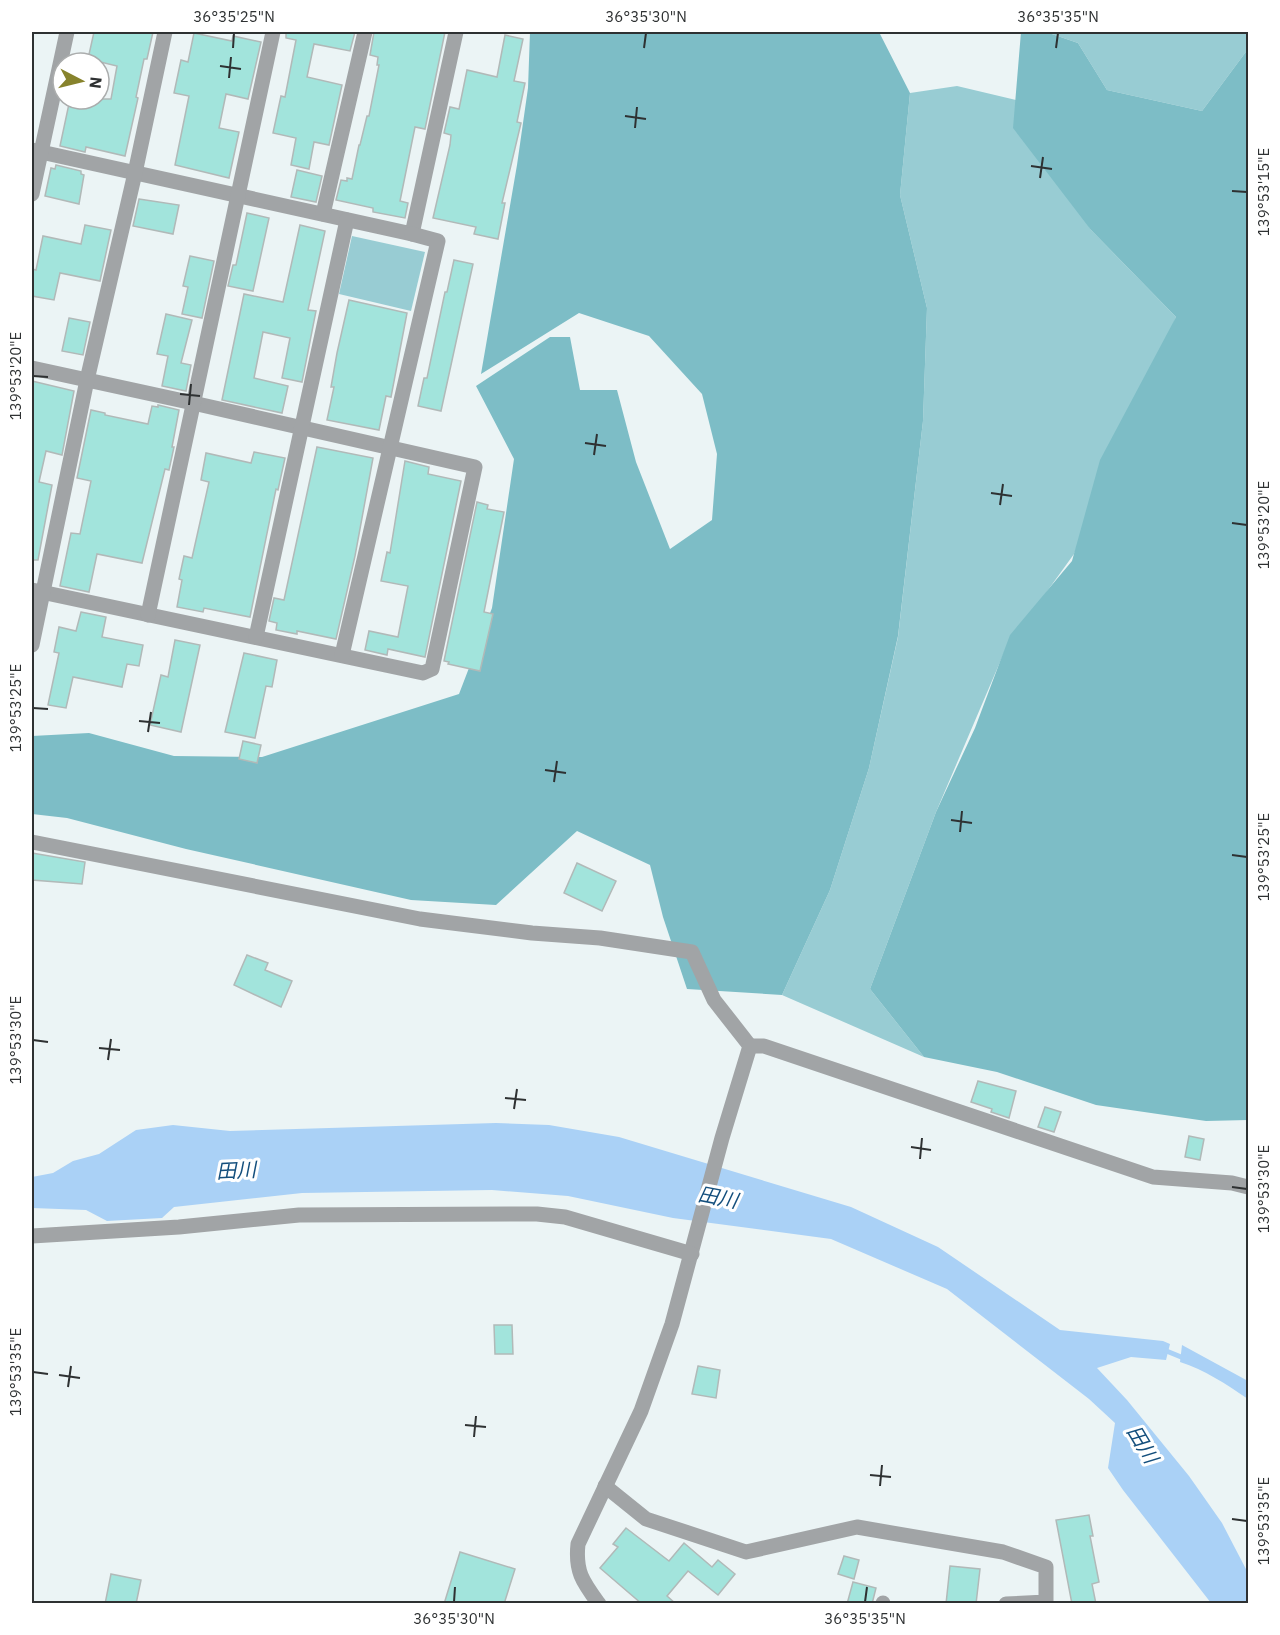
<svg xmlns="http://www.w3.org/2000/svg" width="1280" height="1635" viewBox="0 0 1280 1635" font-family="'IBM Plex Sans','Noto Sans JP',sans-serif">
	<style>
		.green { fill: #98ccd3 }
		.forest { fill: #7dbdc6 }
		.water { fill: #aad1f6 }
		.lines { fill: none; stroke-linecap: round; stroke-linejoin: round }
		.stream { stroke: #aad1f6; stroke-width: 5 }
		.building { fill: #a2e4dc; stroke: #b1b9b8; stroke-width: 1.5 }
		.street { stroke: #a1a4a6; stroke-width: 15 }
		.ticks { fill: none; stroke: #2e3132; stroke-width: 2 }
		.labels { text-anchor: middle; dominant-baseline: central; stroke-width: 6; stroke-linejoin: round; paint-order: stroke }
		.water-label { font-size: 20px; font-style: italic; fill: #144f7d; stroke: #fff }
		.neatline { fill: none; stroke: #2e3132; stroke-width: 2 }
		.ticks-label { font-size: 15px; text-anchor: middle; fill: #2e3132 }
	</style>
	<rect width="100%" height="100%" fill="#ebf4f5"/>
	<!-- green -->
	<g class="green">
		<path d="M1046,32H1248V49L1202,111L1107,90L1078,43Z"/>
		<path d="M957,86L1016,100L1091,230L1176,317L1074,554L1006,648L936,812L870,989L924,1057L782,995L830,890L869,768L898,637L923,421L927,308L900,195L910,93Z"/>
		<path d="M352,236L425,252L411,311L339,294Z"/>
	</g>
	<!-- forest -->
	<g class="forest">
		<path d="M530,32H879L910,93L900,195L927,308L923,421L898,636L869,768L830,890L782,995L687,989L663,917L650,865L577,831L496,905L411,900L186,849L67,818L32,814V736L89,733L174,756L262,757L459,694L492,608L514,459L476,386L550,337H570L580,390H617L636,462L670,549L712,520L717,454L702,394L649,336L579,313L481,374L517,165L528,88Z"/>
		<path d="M1021,32H1046L1078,43L1107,90L1202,111L1248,49V1120L1206,1121L1096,1105L997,1072L924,1057L870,989L936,812L975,728L1010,635L1072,561L1100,460L1176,317L1091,230L1013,128Z"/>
	</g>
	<!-- water -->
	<g class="water">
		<path d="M496,1123L549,1125L619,1137L851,1207L938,1247L1060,1330L1163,1341L1170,1344L1166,1360L1131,1357L1097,1368L1127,1400L1189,1476L1222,1523L1248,1573V1603H1211L1123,1490L1108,1468L1115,1423L1089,1399L947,1289L831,1239L673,1218L568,1196L492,1190L302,1193L174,1207L162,1218L107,1221L86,1210L32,1208V1177L53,1173L73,1161L99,1154L136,1130L173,1125L230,1131Z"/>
		<path d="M1182,1345L1248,1381V1399C1226,1384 1205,1370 1180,1362Z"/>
	</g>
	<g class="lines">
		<!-- stream -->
		<path class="stream" d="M1164,1350L1186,1359"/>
	</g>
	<!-- building -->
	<g class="building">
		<path d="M94,32H153L147,59H144L136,97L138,98L125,156L86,147L85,152L60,146L70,99H111L117,66L88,59Z"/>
		<path d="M286,32H355L350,51L314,44L307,77L342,85L329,145L314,142L309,169L291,165L296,138L273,133L281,96L285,97L296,40L286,38Z"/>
		<path d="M374,32H445L425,129L415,127L400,201L408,203L405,218L373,212V208L336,200L341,180L347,181V178L352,179L359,145H360L367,116H369L379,65H377L378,57L370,55Z"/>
		<path d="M194,33L232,41L233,36L261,42L248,99L226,94L219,128L239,132L229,178L175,165L189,96L174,93L181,60L188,62Z"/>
		<path d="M505,35L523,39L514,81L525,83L517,122L521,123L502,203H505L498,239L474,234L476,227L433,218L450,145L451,135L444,133L450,107L459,109L467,70L497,77Z"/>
		<path d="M56,165L81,171V174L84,175L79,204L45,196L51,168L55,169Z"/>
		<path d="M297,170L322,176L316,202L291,197Z"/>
		<path d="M139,199L179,205L173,234L133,226Z"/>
		<path d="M247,213L269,218L253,291L228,286L233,265H236Z"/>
		<path d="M85,225L111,230L100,281L60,273L54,300L32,296V269L36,270L43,236L81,244Z"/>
		<path d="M300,225L325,231L308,310L316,311L302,382L282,378L290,338L263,332L254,378L288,386L282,413L222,400L244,294L283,302Z"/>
		<path d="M190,256L214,261L202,318L182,314L188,287L183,286Z"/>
		<path d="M454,260L473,264L441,411L418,406L424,378H427L445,292H447Z"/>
		<path d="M349,300L407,313L391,397L386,396L379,430L327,420L334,387H331L337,353Z"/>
		<path d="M166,314L192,320L181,363L191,365L186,391L162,386L168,356L157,354Z"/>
		<path d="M69,318L90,322L83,355L62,351Z"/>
		<path d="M32,381L74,391L62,455L46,451L39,482L52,485L38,560H32Z"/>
		<path d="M158,405L179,410L172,447H174L169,470L165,469L142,563L97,554L89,592L60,586L71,533L80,534L91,481L77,478L91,410L105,413V415L148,424L152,406L158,407Z"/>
		<path d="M317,447L373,458L355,556L336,639L297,631V634L276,630L277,623L269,621L274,598L284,600Z"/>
		<path d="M254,452L285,458L278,490L276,489L250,617L204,608L203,612L177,607L182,580L179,579L184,556L192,558L209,482L201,480L206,453L251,463Z"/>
		<path d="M405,461L429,467L428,474L461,481L425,657L388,649L387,655L365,650L369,631L398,637L408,586L381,581L387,552L390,553Z"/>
		<path d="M477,502L488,505L487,509L504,512L484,612L493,614L480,671L448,664L449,662L444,661Z"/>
		<path d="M81,612L106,617L102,637L143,645L139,666L127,664L122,687L73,677L66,708L48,705L59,653L54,652L59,627L76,631Z"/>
		<path d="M175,640L200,645L181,732L150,725L161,675L168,677Z"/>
		<path d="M244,653L277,660L272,687L266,686L255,738L225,732Z"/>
		<path d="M243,741L261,745L257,763L239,759Z"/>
		<path d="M32,853L85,862L82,884L32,880Z"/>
		<path d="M577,863L616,881L602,911L564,893Z"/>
		<path d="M247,955L268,963L265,970L292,981L281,1007L234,985Z"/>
		<path d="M978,1081L1016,1091L1009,1118L991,1112L992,1109L971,1102Z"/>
		<path d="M1045,1107L1061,1112L1054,1132L1038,1127Z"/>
		<path d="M1189,1136L1204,1139L1200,1160L1185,1157Z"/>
		<path d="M494,1325H512L513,1354H495Z"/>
		<path d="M698,1366L720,1370L716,1398L692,1394Z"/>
		<path d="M1089,1515L1093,1536H1090L1099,1582L1092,1584L1096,1604H1072L1056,1520Z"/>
		<path d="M626,1528L669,1561L684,1543L712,1567L718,1560L735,1574L718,1595L688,1571L667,1596L676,1604H642L600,1568L618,1547L613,1544Z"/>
		<path d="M460,1552L515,1569L504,1604H444Z"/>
		<path d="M844,1556L859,1560L854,1579L838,1574Z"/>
		<path d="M950,1566L980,1569L976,1604H946Z"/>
		<path d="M111,1574L141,1580L136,1604H105Z"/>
		<path d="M853,1582L876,1588L872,1604H847Z"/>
	</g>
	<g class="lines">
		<!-- street -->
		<g class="street">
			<path d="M32,150L412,234L456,32"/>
			<path d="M32,194L67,32"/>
			<path d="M323,214L365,32"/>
			<path d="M32,368L193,403L475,467L432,669L423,673L32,590"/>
			<path d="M148,615L273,32"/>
			<path d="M256,637L347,220"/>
			<path d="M32,645L87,380L135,173L165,32"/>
			<path d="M342,655L438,241L412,234"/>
			<path d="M32,842L420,919L532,933L600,938L692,952L714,1000L750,1046L722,1138L672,1324L641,1411L578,1544C575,1572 583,1582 599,1604"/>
			<path d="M750,1046H764L1153,1177L1232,1183L1248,1187"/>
			<path d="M32,1236L179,1227L299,1215L537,1214L565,1217L692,1254"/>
			<path d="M605,1486L646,1519L746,1552L857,1527L1003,1552L1046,1567V1602L1006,1604"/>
			<path d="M883,1604V1603"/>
		</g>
	</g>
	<!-- ticks -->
	<path class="ticks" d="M233,48L234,33M644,48L646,33M1056,48L1058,33M220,66L241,69M229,78L231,57M625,116L646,119M635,128L637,107M1031,166L1052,169M1040,178L1043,157M1232,191L1247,192M33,376L48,377M180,394L200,396M189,405L191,384M585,443L606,446M594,455L597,434M991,493L1012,496M1000,505L1003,484M1232,523L1247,525M33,708L48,709M139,721L160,723M148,732L151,712M545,770L566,773M554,782L557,761M951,820L972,823M960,832L962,811M1232,855L1247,857M33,1040L48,1042M99,1048L120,1050M108,1060L111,1039M505,1098L526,1100M514,1109L517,1089M911,1147L931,1150M920,1159L922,1138M1232,1187L1247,1189M33,1372L48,1374M59,1375L80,1378M68,1387L71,1366M465,1425L486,1427M474,1437L476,1416M870,1475L891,1477M880,1486L882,1465M1232,1519L1247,1521M454,1602L455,1587M865,1602L867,1587"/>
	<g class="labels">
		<!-- water labels -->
		<g class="water-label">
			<text transform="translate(236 1170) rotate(-3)">田川</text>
			<text transform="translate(718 1197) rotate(11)">田川</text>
			<text transform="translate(1143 1444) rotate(59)">田川</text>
		</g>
	</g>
	<!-- border -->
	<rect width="1280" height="1635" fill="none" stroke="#ffffff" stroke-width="66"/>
	<!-- north arrow -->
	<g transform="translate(81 81) rotate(97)"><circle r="28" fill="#ffffff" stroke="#abadad" stroke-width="1.5"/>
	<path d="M0-4.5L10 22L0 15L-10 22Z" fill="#87832c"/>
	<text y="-9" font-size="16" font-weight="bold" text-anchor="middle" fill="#2e3132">N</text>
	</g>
	<rect x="33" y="33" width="1214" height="1569" class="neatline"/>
	<g class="ticks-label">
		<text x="234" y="22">36°35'25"N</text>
		<text x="646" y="22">36°35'30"N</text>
		<text x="1058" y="22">36°35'35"N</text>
		<text transform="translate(1264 192) rotate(-90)" y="5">139°53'15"E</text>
		<text transform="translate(16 376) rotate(-90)" y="5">139°53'20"E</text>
		<text transform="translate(1264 525) rotate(-90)" y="5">139°53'20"E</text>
		<text transform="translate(16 708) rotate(-90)" y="5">139°53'25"E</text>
		<text transform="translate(1264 857) rotate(-90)" y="5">139°53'25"E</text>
		<text transform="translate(16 1040) rotate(-90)" y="5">139°53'30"E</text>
		<text transform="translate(1264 1189) rotate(-90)" y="5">139°53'30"E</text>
		<text transform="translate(16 1372) rotate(-90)" y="5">139°53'35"E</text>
		<text transform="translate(1264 1521) rotate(-90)" y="5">139°53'35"E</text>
		<text x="454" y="1624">36°35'30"N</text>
		<text x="865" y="1624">36°35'35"N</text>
	</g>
</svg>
